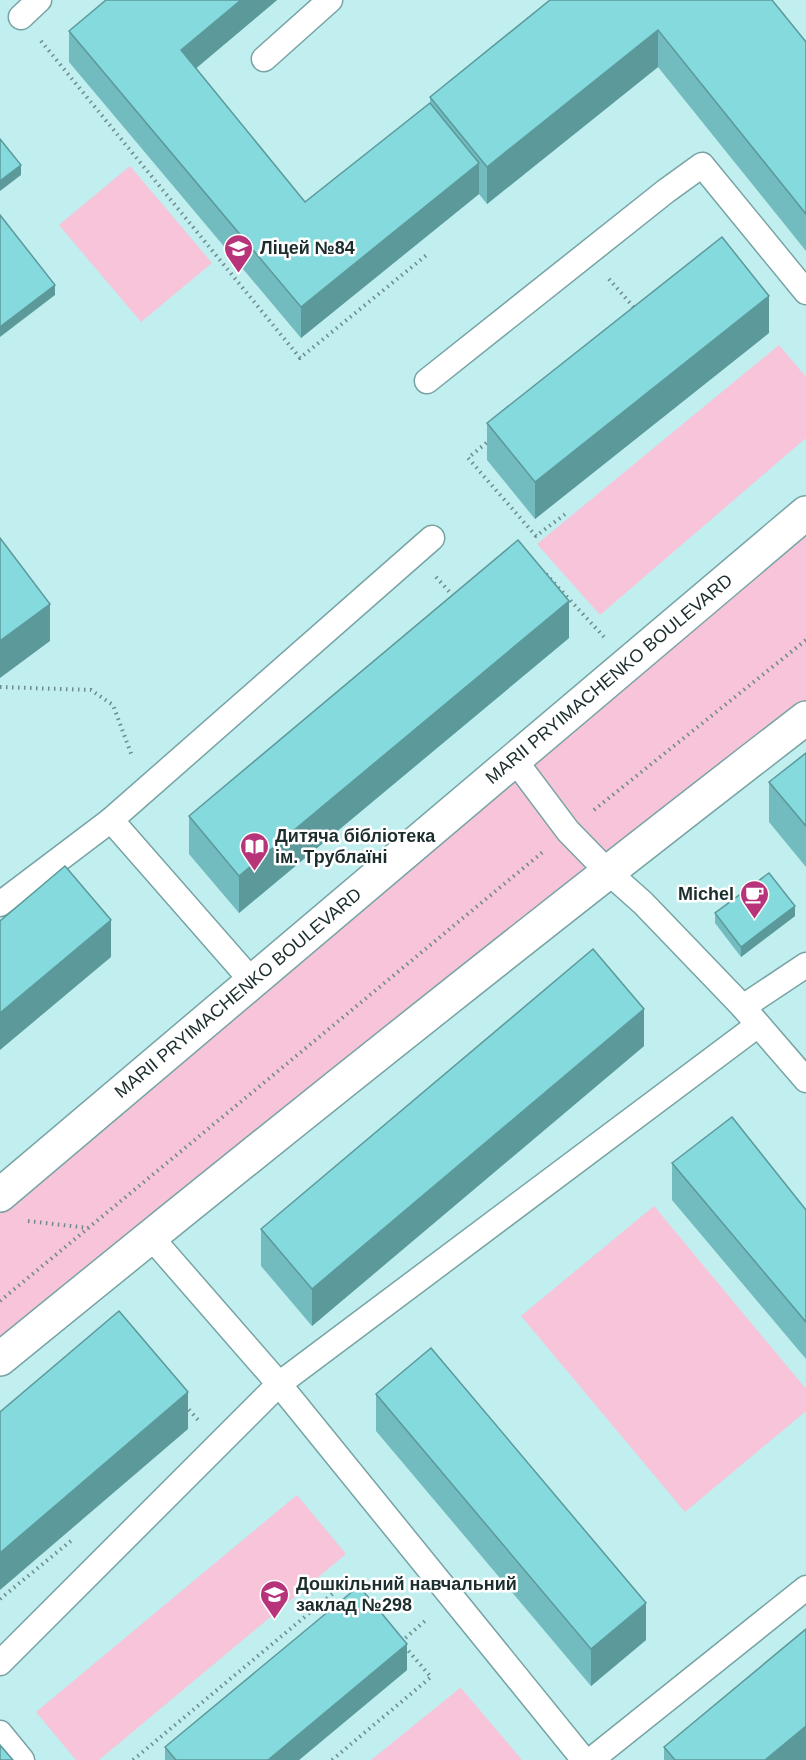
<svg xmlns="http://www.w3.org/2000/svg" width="806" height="1760" viewBox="0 0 806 1760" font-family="Helvetica,sans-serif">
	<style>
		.green { fill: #f7c4d9 }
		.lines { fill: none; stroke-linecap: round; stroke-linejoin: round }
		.service-casing { stroke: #78a3a4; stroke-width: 27 }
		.minor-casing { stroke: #78a3a4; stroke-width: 36 }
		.path { stroke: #6d8b8c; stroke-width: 4; stroke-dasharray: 1.5 4.5; stroke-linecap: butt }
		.service { stroke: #fff; stroke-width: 24 }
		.minor { stroke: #fff; stroke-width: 33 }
		.wall { fill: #72bbbe }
		.shaded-wall { fill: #5c999b }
		.building { fill: #84dadd; stroke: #5c999b; stroke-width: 1.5 }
		.labels { text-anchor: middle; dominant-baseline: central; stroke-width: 5; stroke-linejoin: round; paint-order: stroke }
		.poi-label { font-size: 18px; font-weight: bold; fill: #1c2d2e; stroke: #fff; text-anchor: start }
		.street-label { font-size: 18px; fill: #1c2d2e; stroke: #fff }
	</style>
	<rect width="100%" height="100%" fill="#c1eeef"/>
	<!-- green -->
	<g class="green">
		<path d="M130,166L212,263L141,322L59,225Z"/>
		<path d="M779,345L806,377V438L600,615L537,544Z"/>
		<path d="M806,513V718L0,1359V1195Z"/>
		<path d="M654,1206L806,1389V1411L685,1512L521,1316Z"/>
		<path d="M297,1495L346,1554L99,1760H76L36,1712Z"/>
		<path d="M461,1688L522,1760H371L460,1688Z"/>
	</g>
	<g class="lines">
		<defs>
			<g id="service">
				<path d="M21,17L39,0"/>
				<path d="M264,59L330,0"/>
				<path d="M427,381L666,191L702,165L806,292"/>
				<path d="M514,759L568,831L607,871L643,903L743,1007L806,1080"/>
				<path d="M111,820L432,538"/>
				<path d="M0,904L111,820L252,981"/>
				<path d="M743,1007L806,965"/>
				<path d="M150,1236L279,1384L584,1760"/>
				<path d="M0,1663L279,1384L758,1025"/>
				<path d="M0,1733L22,1760"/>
				<path d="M591,1760L806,1588"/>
			</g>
			<g id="minor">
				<path d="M0,1195L806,513"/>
				<path d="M0,1359C266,1142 534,928 806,718"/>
			</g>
		</defs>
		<!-- service casing -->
		<use href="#service" class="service-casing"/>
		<!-- minor casing -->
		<use href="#minor" class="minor-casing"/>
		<!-- path -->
		<g class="path">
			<path d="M41,41L300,358L429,253"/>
			<path d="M609,279L636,310"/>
			<path d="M491,439L468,458L536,536L568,512"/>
			<path d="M546,574L604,637"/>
			<path d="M436,577L455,598"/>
			<path d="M0,687L91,690L113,705L132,756"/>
			<path d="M594,810L806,640"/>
			<path d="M28,1221L88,1228"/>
			<path d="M0,1301L544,851"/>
			<path d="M185,1405L198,1420"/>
			<path d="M0,1599L72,1540"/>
			<path d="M401,1642L426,1620"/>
			<path d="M133,1760L349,1580L359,1592"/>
			<path d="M332,1760L431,1677L406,1648"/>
		</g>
		<!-- service -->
		<use href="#service" class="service"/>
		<!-- minor -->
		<use href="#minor" class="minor"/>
	</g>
	<!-- wall -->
	<g class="wall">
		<path d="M106,0H277L196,68L305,202L430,103V97L550,0L806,42V251L658,67L487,204L479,194L301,338L69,62V31Z"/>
		<path d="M769,333L535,519L487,460V423Z"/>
		<path d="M569,638L239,913L189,854V816Z"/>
		<path d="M806,753V867L769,822V782Z"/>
		<path d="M715,913L795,916L741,957L715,923Z"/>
		<path d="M644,1046L312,1326L261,1266V1229Z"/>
		<path d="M672,1163L806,1210V1359L672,1200Z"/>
		<path d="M376,1394L646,1640L591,1686L376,1431Z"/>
		<path d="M407,1670L299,1760H165V1747Z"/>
		<path d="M664,1747L806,1760H664Z"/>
	</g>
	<!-- shaded-wall -->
	<g class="shaded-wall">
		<path d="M241,0H277L181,81V50Z"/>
		<path d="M658,30V67L487,204V167Z"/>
		<path d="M479,163V194L301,338V307Z"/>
		<path d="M21,165V175L0,191V181Z"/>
		<path d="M55,285V295L0,337V327Z"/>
		<path d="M769,296V333L535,519V482Z"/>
		<path d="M569,601V638L239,913V876Z"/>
		<path d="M50,604V641L0,678V641Z"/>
		<path d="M795,906V916L741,957V947Z"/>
		<path d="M111,920V957L0,1050V1013Z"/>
		<path d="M644,1009V1046L312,1326V1289Z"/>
		<path d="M188,1392V1429L0,1590V1553Z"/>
		<path d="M646,1603V1640L591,1686V1649Z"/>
		<path d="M407,1644V1670L299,1760H268Z"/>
		<path d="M806,1726V1760H765Z"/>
	</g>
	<!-- building -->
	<g class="building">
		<path d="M106,0H241L181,50L305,202L430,103L479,163L301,307L69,31Z"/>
		<path d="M550,0H772L806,42V214L658,30L487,167L430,97Z"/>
		<path d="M0,139L21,165L0,181Z"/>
		<path d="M0,215L55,285L0,327Z"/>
		<path d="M722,237L769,296L535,482L487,423Z"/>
		<path d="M0,538L50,604L0,641Z"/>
		<path d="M518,540L569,601L239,876L189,816Z"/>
		<path d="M806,753V826L769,782Z"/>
		<path d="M65,866L111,920L0,1013V921Z"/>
		<path d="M769,873L795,906L741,947L715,913Z"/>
		<path d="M593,949L644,1009L312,1289L261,1229Z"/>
		<path d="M732,1117L806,1210V1322L672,1163Z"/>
		<path d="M119,1311L188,1392L0,1553V1412Z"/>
		<path d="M431,1348L646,1603L591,1649L376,1394Z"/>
		<path d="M359,1586L407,1644L268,1760H176L165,1747Z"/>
		<path d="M806,1629V1726L765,1760H675L664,1747Z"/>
		<path d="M0,1745L13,1760H0Z"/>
	</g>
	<!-- icons -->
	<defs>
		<symbol id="school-pin" viewBox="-11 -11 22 30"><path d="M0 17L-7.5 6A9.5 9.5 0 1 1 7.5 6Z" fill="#b7337a" stroke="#fff"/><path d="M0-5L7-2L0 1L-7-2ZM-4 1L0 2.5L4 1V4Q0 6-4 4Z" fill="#fff"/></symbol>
		<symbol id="library-pin" viewBox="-11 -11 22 30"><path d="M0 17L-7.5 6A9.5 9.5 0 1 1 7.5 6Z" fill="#b7337a" stroke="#fff"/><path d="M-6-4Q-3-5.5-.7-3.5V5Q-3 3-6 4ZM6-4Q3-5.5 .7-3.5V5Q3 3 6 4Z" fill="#fff"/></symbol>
		<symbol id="cafe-pin" viewBox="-11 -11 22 30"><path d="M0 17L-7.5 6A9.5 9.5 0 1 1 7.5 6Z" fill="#b7337a" stroke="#fff"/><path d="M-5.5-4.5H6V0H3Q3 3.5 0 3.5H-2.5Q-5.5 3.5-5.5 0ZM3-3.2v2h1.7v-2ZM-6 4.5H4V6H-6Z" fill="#fff"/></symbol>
	</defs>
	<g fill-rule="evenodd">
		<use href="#school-pin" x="222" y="232" width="33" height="45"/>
		<use href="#library-pin" x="238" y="830" width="33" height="45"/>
		<use href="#cafe-pin" x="738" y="878" width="33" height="45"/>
		<use href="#school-pin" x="258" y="1578" width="33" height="45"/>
	</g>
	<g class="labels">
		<!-- poi labels -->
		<g class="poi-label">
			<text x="260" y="248">Ліцей №84</text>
			<text x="275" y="836">Дитяча бібліотека<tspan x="275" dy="21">ім. Трублаїні</tspan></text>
			<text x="734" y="894" text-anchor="end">Michel</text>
			<text x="296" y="1584">Дошкільний навчальний<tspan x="296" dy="21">заклад №298</tspan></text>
		</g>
		<!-- street labels -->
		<g class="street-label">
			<text transform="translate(609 679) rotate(-40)">MARII PRYIMACHENKO BOULEVARD</text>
			<text transform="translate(238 993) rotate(-40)">MARII PRYIMACHENKO BOULEVARD</text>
		</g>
	</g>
</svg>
